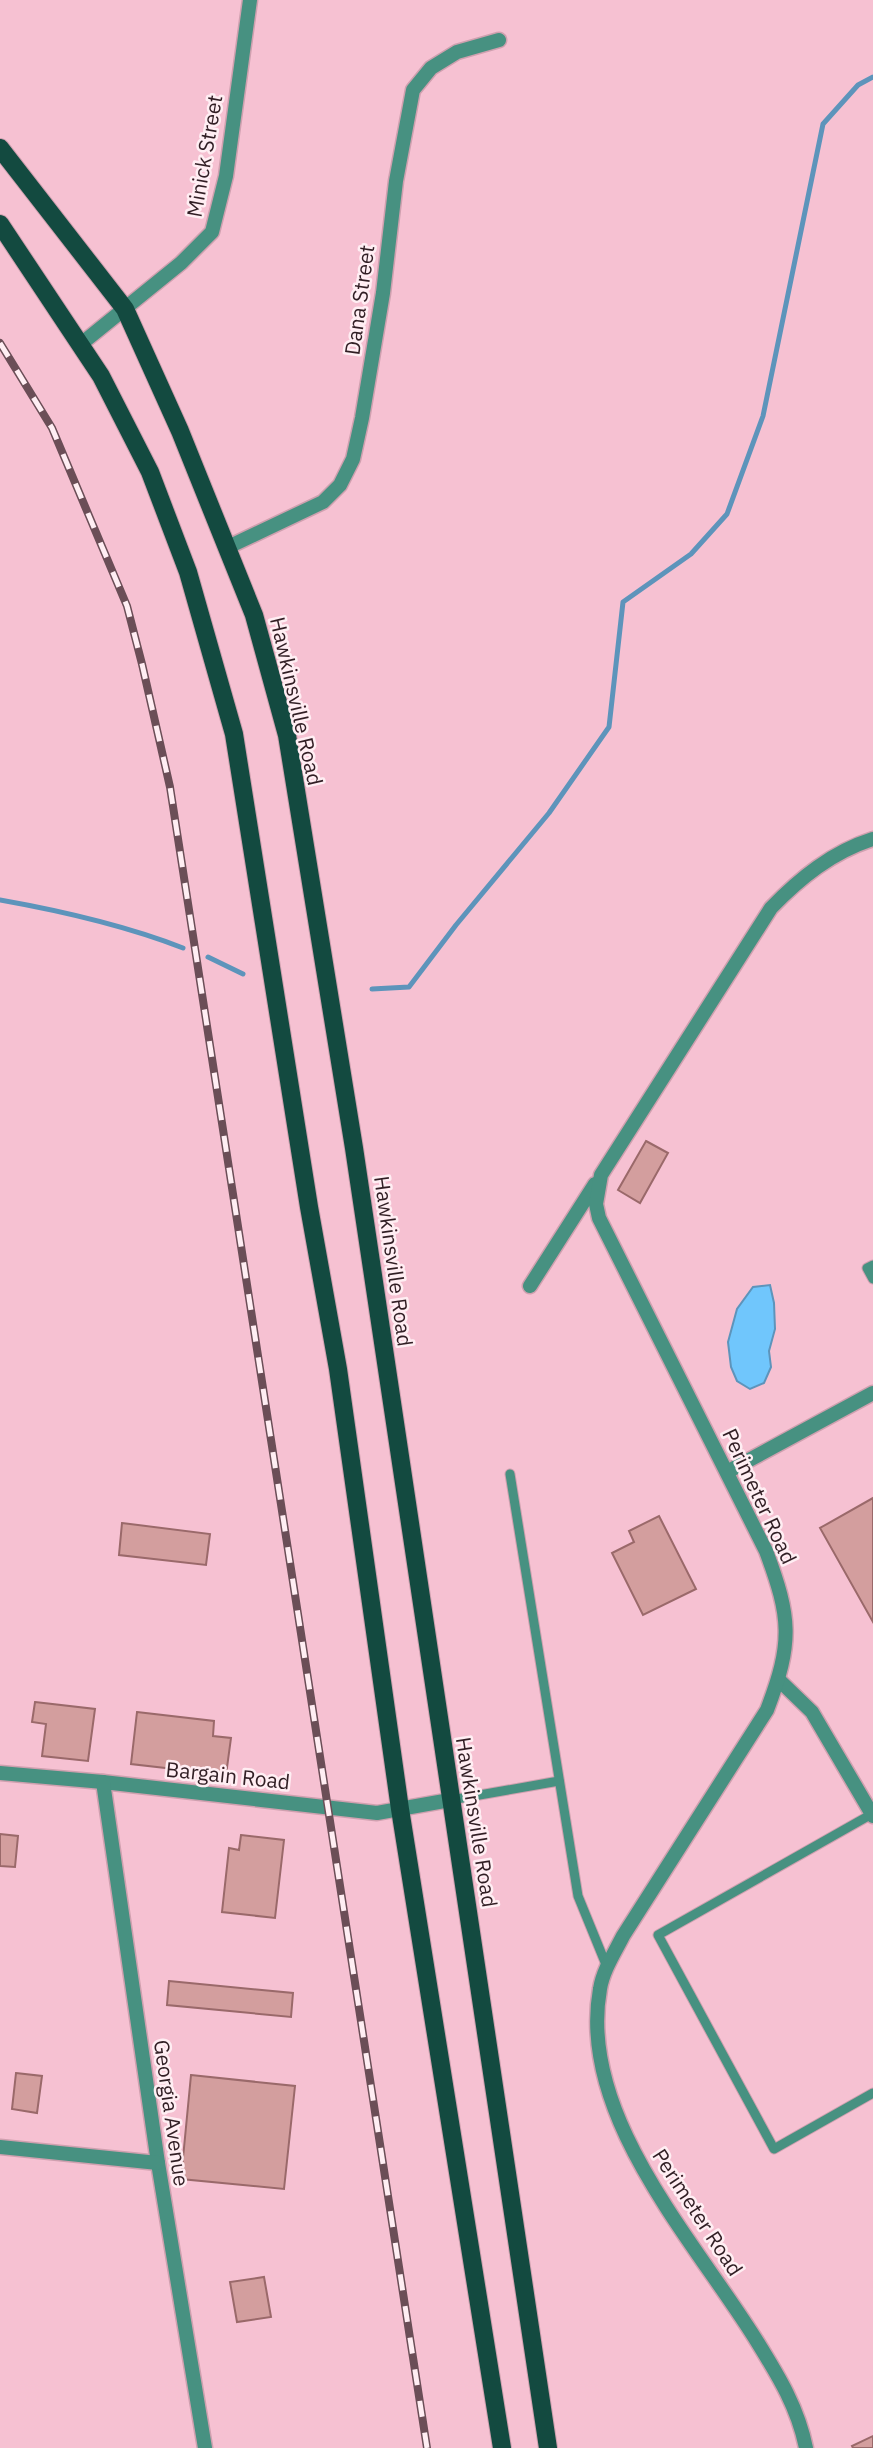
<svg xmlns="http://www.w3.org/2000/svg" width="873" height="2448" viewBox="0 0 873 2448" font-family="'IBM Plex Sans',sans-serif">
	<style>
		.water { fill: #70c6fc; stroke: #5d94bb; stroke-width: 2 }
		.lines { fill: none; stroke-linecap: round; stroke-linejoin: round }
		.stream { stroke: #5d94bb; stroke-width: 5 }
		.building { fill: #d39e9e; stroke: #9a696a; stroke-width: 2 }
		.lane-casing { stroke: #cfa0af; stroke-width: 11 }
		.street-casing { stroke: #cfa0af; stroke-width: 17 }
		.primary-casing { stroke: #cfa0af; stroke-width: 20 }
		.lane { stroke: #479181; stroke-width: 9 }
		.street { stroke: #479181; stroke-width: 14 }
		.primary { stroke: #134a40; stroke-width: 18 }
		.rail-casing { stroke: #6b4e57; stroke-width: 8 }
		.rail { stroke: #ffeef3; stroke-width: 5; stroke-dasharray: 16; stroke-linecap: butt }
		.labels { text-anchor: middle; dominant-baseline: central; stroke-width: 5; stroke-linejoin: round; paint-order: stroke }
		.street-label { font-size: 21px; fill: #311e24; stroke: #ffeef3 }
	</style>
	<rect width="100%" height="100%" fill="#f6c1d2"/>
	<!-- water -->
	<path class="water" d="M770,1285L774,1303L775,1329L769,1351L771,1367L764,1383L750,1389L737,1381L731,1367L728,1342L737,1309L753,1287Z"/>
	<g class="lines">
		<!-- stream -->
		<g class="stream">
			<path d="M0,900C62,911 124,925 183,948"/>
			<path d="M208,957L243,974"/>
			<path d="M372,989L409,987L456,925L549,813L609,727L623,602L691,554L727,514L763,416L823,124L858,85L873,77"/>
		</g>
	</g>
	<!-- building -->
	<g class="building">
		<path d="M646,1141L668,1153L640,1203L618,1190Z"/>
		<path d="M873,1498V1622L820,1528Z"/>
		<path d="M659,1516L696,1589L643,1615L612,1553L634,1542L629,1531Z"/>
		<path d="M122,1523L210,1534L206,1565L119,1555Z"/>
		<path d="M35,1702L95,1709L88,1761L42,1756L46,1724L32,1722Z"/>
		<path d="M137,1712L214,1721L213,1736L231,1738L226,1775L131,1764Z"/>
		<path d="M0,1834L18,1836L15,1867L0,1866Z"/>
		<path d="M241,1835L284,1840L275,1918L222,1912L229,1848L239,1850Z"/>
		<path d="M169,1981L293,1993L291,2017L167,2005Z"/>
		<path d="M16,2073L42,2076L37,2113L12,2109Z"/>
		<path d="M191,2075L295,2086L284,2189L181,2179Z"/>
		<path d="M264,2277L271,2317L237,2322L230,2282Z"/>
		<path d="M873,2436V2448H853L852,2446Z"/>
	</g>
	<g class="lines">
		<defs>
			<g id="lane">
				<path d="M873,1265L867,1268L873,1279"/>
				<path d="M510,1474L578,1896L607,1967"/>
				<path d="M451,1800L559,1781"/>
				<path d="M872,1814L658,1935L774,2149L873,2093"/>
			</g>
			<g id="street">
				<path d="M81,344L181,263L212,232L226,176L250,0"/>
				<path d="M226,548L323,502L340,485L353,459L362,418L383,293L396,181L413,90L431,68L457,52L499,40"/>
				<path d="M530,1286L595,1184"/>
				<path d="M727,1472L873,1393"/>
				<path d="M779,1680L812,1712L873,1816"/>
				<path d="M0,1773L103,1782L377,1813L450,1800"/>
				<path d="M103,1782L158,2163L205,2448"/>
				<path d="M0,2147L158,2163"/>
				<path d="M806,2448C798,2408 779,2377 758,2343C696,2242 577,2116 600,1989C603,1970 615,1952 623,1936L767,1710C793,1642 791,1618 766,1551L599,1218L596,1204L601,1175L771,908C800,878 832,852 873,839"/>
			</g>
			<g id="primary">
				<path d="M0,148L125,309L180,431L254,615L287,735L354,1148L548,2448"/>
				<path d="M0,224L101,376L150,472L188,572L234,734L309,1207L338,1369L400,1809L502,2448"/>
			</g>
		</defs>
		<!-- lane casing -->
		<use href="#lane" class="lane-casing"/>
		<!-- street casing -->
		<use href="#street" class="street-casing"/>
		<!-- primary casing -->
		<use href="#primary" class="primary-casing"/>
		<!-- lane -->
		<use href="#lane" class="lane"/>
		<!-- street -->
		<use href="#street" class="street"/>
		<!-- primary -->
		<use href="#primary" class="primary"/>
		<defs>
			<path id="rail" d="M0,343L52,428L127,606L142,664L170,787L427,2448"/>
		</defs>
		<!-- rail casing -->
		<use href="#rail" class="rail-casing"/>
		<!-- rail -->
		<use href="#rail" class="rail"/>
	</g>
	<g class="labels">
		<!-- street labels -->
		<g class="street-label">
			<text transform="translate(204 156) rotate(-80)">Minick Street</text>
			<text transform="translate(359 300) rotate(-82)">Dana Street</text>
			<text transform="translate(297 701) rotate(77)">Hawkinsville Road</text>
			<text transform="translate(394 1261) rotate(82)">Hawkinsville Road</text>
			<text transform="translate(760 1496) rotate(65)">Perimeter Road</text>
			<text transform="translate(228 1775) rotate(6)">Bargain Road</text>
			<text transform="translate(477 1822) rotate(81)">Hawkinsville Road</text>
			<text transform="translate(172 2113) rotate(82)">Georgia Avenue</text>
			<text transform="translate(698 2212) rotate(57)">Perimeter Road</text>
		</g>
	</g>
</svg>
